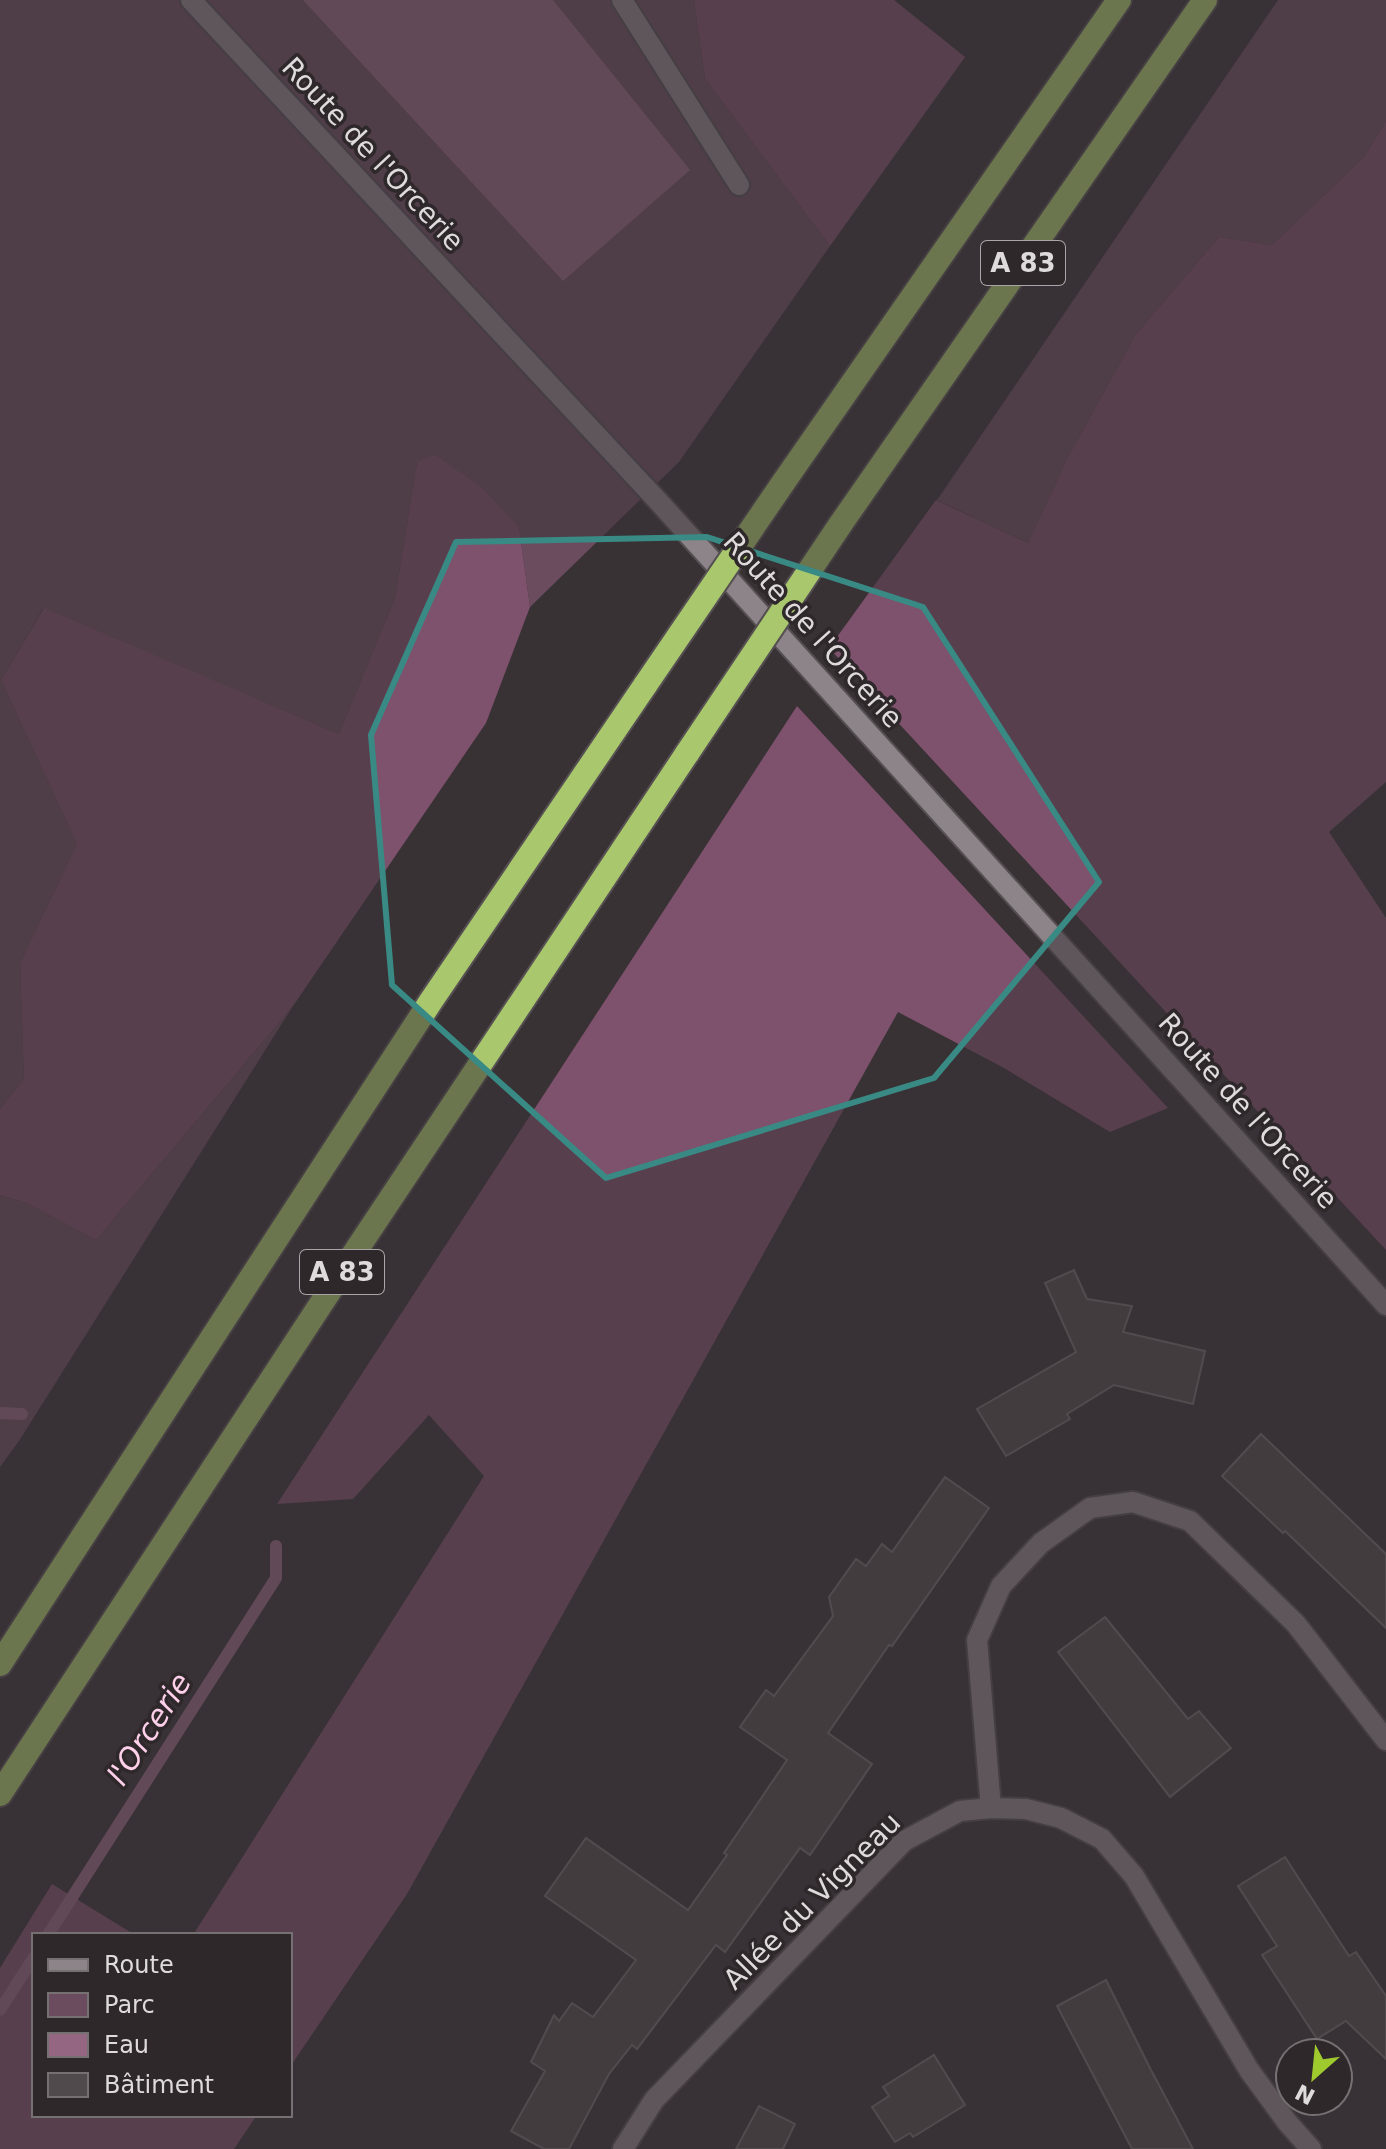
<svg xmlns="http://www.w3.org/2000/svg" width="1386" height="2149" viewBox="0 0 1386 2149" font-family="'DejaVu Sans',sans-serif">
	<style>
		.green { fill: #6b4c5e }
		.forest { fill: #7e516c }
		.water { fill: #956681 }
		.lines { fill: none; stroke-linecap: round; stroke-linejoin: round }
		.stream { stroke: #956681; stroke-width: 12 }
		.building { fill: #504a4d; stroke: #716a6e; stroke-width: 2 }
		.minor-casing { stroke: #554f52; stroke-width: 24 }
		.highway-casing { stroke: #554f52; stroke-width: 28 }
		.minor { stroke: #8c8488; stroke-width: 20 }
		.highway { stroke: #a9c76d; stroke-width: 24 }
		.highway-bridge-casing { stroke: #554f52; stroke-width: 28; stroke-linecap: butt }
		.highway-bridge { stroke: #a9c76d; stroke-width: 24 }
		.marked { fill: none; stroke: #398a84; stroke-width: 6; stroke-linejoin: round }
		.labels { text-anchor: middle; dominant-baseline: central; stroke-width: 7; stroke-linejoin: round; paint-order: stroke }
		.shield { fill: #2e282b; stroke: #aaa5a8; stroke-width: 2 }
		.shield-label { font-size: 26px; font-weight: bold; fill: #dfdbdd }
		.street-label { font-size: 28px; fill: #dfdbdd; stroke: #2e282b }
		.water-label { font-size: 30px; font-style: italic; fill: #fed0ea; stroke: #2e282b }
	</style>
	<rect width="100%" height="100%" fill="#383235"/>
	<!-- green -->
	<g class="green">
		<path d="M0,0H694L705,79L830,246L679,462L530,607L519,527L417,462L395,598L339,734L43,609L1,680L77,844L20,963L24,1079L0,1109Z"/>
		<path d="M1278,0H1386V121L1364,157L1272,245L1219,237L1136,334L1067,459L1028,543L937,500Z"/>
		<path d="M293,1006L19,1441L0,1467V1195L26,1203L96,1240Z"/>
	</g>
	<!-- forest -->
	<g class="forest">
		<path d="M694,0H894L965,57L830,246L705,79Z"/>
		<path d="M1386,121V782L1329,832L1386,918V1250L829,648L936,500L1028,543L1067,459L1136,334L1219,237L1272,245L1364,157Z"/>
		<path d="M435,455L480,486L519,527L530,607L486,723L293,1006L96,1240L26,1203L0,1195V1109L24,1079L20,963L77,844L1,680L44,608L339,734L395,598L417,462Z"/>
		<path d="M797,706L1168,1108L1110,1132L1004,1068L898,1012L407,1894L290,2067V1935H193L484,1476L429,1415L353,1499L277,1504Z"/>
		<path d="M52,1884L135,1935H34V2115H257L234,2149H0V1968Z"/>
	</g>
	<!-- water -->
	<path class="water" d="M303,0H553L690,170L563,281Z"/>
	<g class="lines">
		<!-- stream -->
		<g class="stream">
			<path d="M0,1413L22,1414"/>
			<path d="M48,1935L276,1578V1546"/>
			<path d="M0,2010L34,1957"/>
		</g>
	</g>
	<!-- building -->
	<g class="building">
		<path d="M1074,1270L1087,1299L1132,1306L1123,1332L1205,1351L1193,1404L1114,1385L1067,1414L1070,1419L1006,1456L977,1409L1076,1352L1045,1283Z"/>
		<path d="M1261,1434L1386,1554V1628L1285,1531L1283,1533L1222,1476Z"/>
		<path d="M945,1477L989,1508L892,1646L889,1645L828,1733L872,1764L810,1855L800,1848L725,1952L716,1945L637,2049L632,2045L609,2074L569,2149H544L511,2131L545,2071L531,2062L554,2015L559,2021L572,2003L593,2017L636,1960L545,1896L586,1838L688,1910L727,1855L724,1853L787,1760L740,1727L766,1690L774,1696L833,1616L829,1597L856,1559L866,1566L882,1544L892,1552Z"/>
		<path d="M1105,1617L1188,1719L1199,1711L1231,1748L1170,1797L1058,1652Z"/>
		<path d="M1285,1857L1349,1956L1356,1952L1386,1996V2059L1346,2021L1317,2039L1262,1955L1277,1946L1238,1886Z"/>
		<path d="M1106,1980L1151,2070L1193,2149H1132L1057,2006Z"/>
		<path d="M934,2055L965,2105L913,2137L910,2133L895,2142L872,2107L889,2096L883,2087Z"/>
		<path d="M759,2106L795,2124L783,2149H736Z"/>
	</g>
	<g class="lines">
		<defs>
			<g id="minor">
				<path d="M191,0L658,501L1386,1305"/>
				<path d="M622,0L739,185"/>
				<path d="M991,1808L977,1640L1001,1586L1041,1543L1090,1508L1133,1502L1190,1521L1296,1624L1386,1740"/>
				<path d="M623,2149L654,2100L904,1841L960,1811L991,1808L1026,1809L1061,1818L1102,1839L1134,1876L1249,2070L1287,2122L1311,2149"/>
			</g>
			<g id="highway">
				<path d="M783,483L1119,0"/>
				<path d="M840,525L1205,0"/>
				<path d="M0,1664L431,1001L646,684"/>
				<path d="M0,1794L359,1246L688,752"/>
			</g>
		</defs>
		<!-- minor casing -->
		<use href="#minor" class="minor-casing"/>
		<!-- highway casing -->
		<use href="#highway" class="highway-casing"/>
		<!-- minor -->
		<use href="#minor" class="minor"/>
		<!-- highway -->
		<use href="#highway" class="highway"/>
		<defs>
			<g id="highway-bridge">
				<path d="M646,684L783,483"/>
				<path d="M688,752L840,525"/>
			</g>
		</defs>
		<!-- highway-bridge casing -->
		<use href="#highway-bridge" class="highway-bridge-casing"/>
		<!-- highway-bridge -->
		<use href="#highway-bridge" class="highway-bridge"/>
	</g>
	<!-- marked area -->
	<path d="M0 0H1386V2149H0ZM707,537L923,607L1099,882L934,1078L606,1178L392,985L371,735L456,542Z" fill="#383235" fill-opacity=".55" fill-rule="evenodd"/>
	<path class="marked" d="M707,537L923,607L1099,882L934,1078L606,1178L392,985L371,735L456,542Z"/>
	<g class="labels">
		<!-- shield labels -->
		<g class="shield">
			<rect x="981" y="241" width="84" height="44" rx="6"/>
			<rect x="300" y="1250" width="84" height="44" rx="6"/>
		</g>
		<g class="shield-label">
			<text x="1023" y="263">A 83</text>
			<text x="342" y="1272">A 83</text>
		</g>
		<!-- street labels -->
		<g class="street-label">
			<text transform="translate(373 154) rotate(47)">Route de l'Orcerie</text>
			<text transform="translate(813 630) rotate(48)">Route de l'Orcerie</text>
			<text transform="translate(1248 1111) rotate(48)">Route de l'Orcerie</text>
			<text transform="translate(812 1901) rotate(-45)">Allée du Vigneau</text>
		</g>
		<!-- water labels -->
		<g class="water-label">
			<text transform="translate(149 1729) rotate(-57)">l'Orcerie</text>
		</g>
	</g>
	<!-- legend -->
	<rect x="32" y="1933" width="260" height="184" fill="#2e282b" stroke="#757072" stroke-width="2"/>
	<rect x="48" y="1959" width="40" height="12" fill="#8c8488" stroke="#757072" stroke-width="2"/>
	<text x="104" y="1973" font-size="24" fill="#dfdbdd">Route</text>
	<rect x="48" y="1993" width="40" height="24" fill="#6b4c5e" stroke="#757072" stroke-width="2"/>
	<text x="104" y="2013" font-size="24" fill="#dfdbdd">Parc</text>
	<rect x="48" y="2033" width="40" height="24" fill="#956681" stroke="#757072" stroke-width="2"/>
	<text x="104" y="2053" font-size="24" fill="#dfdbdd">Eau</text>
	<rect x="48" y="2073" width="40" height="24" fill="#504a4d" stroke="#757072" stroke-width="2"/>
	<text x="104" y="2093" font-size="24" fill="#dfdbdd">Bâtiment</text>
	<!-- north arrow -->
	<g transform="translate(1314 2077) rotate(207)"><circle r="38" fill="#2e282b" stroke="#757072" stroke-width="2"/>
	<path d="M0-6L14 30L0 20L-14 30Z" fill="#9fca2e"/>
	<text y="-12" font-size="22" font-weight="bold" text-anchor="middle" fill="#dfdbdd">N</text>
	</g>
</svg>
